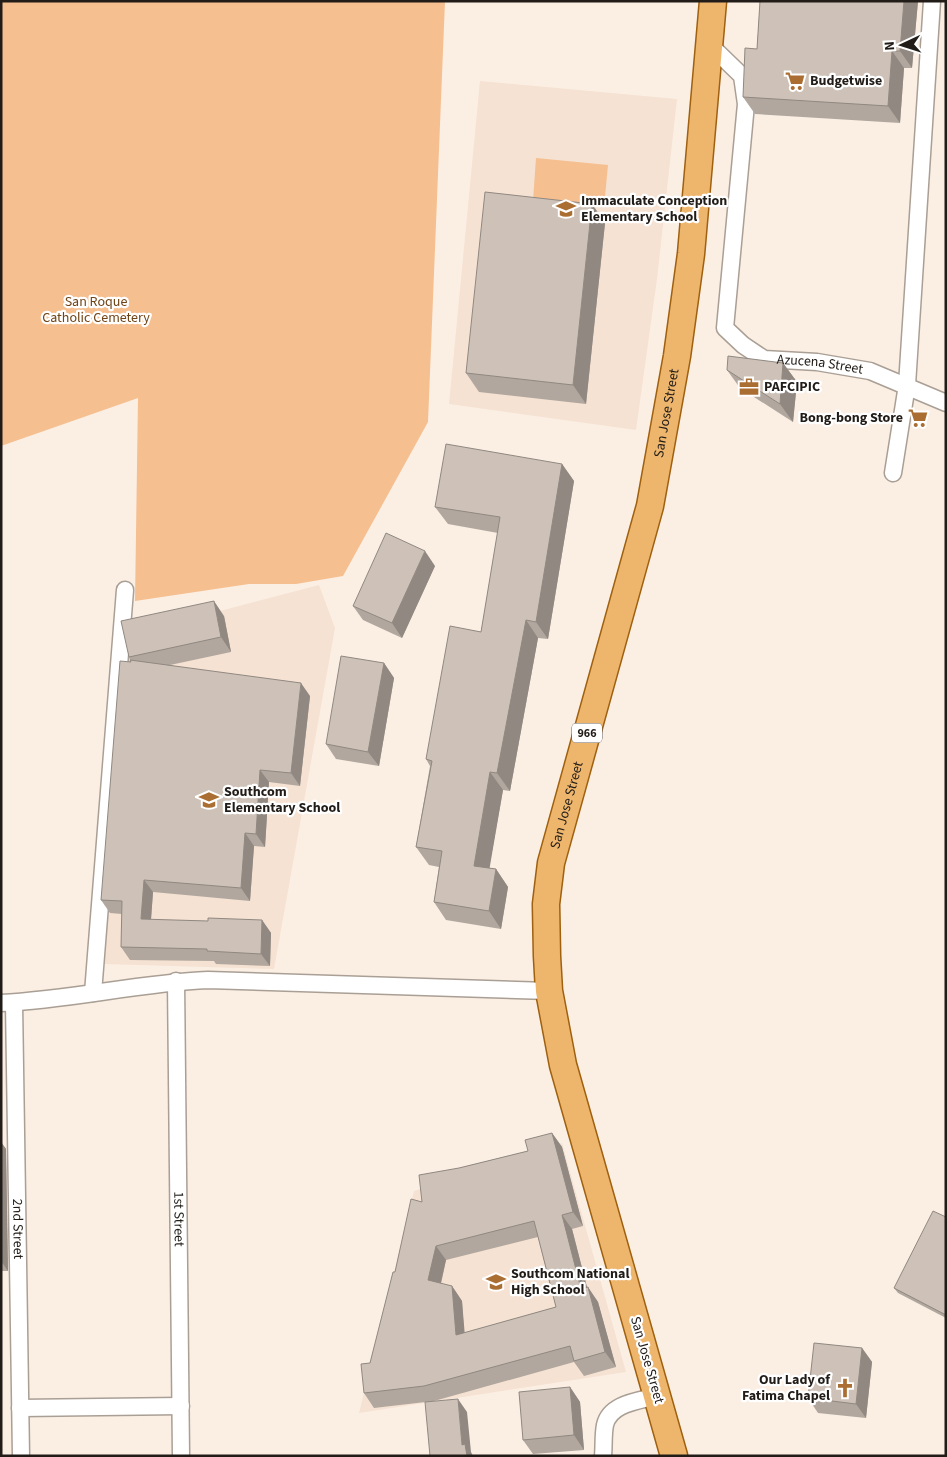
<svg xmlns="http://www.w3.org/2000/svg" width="947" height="1457" viewBox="0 0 947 1457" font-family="'Source Sans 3',sans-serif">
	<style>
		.built { fill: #f5e2d3 }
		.green { fill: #f5bf90 }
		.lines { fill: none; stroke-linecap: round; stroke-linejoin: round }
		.minor-casing { stroke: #aa9f95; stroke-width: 19 }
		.primary-casing { stroke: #9f600f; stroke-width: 29 }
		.minor { stroke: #fff; stroke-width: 16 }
		.primary { stroke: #eeb56c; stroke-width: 26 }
		.wall { fill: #b1a79e; fill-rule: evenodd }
		.shaded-wall { fill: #908881 }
		.building { fill: #cec2b8; stroke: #908881; fill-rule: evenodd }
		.labels { text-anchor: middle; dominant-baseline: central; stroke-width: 4.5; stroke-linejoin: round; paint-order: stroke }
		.shield { fill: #fff; stroke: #64605d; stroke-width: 1 }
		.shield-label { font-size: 12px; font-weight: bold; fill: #211c18 }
		.poi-label { font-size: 14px; font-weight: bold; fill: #211c18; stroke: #fff; text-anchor: start }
		.park-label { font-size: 14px; fill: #704416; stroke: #fff }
		.street-label { font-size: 14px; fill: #211c18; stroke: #fff }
	</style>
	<rect width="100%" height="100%" fill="#fbefe4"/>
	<!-- built -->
	<g class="built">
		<path d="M480,81L677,99L657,279L636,430L449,404Z"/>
		<path d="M319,585L335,628L274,969L103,964L125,636Z"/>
		<path d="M562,1143L626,1372L359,1413L414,1191Z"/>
	</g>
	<!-- green -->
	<g class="green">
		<path d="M1,1H445L428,422L343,576L296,584H249L135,601L138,398L1,446Z"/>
		<path d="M536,158L608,165L604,207L533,201Z"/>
	</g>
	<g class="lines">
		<defs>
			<g id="minor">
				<path id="s1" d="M710,45L742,76L746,104L725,328L743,345L764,359L817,362L870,371L946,403"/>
				<path d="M893,473L907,385L932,1"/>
				<path id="s2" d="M176,981L181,1456"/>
				<path d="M93,993L125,590"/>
				<path d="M1,1003C71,1000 138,983 208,980L549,991"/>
				<path id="s3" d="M14,1003L21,1456"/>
				<path d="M20,1408L181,1406"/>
				<path d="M603,1456C604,1446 603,1435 605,1425C610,1403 639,1401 657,1396"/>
			</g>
			<g id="primary">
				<path id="s4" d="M674,1456L563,1065L549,991L547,956L546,904L551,863L650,506L677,356L691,254L713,1"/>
			</g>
		</defs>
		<!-- minor casing -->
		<use href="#minor" class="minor-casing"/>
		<!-- primary casing -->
		<use href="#primary" class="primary-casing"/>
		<!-- minor -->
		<use href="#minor" class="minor"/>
		<!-- primary -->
		<use href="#primary" class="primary"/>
	</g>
	<!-- wall -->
	<g class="wall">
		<path d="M760,1H918L912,68H904L900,123L755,114L743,97L757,49Z"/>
		<path d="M592,204L605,223L586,404L479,392L466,373Z"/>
		<path d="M783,363L797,382L793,422L740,388L727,370Z"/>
		<path d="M562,464L574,481L548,639L538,638L510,791L503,790L489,868L496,869L508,887L501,929L446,920L434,902L439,867L429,865L416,847L430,766L426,759L481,632L498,533L448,524L435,507Z"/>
		<path d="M435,566L402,638L363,620L353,606Z"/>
		<path d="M224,616L231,652L170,665L310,696L300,786L269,782L265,847L254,846L250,901L153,892L151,920L208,921L262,920L271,933L270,966L216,964L214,961L130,960L121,947L122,914L110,913L101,900L130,660L129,657Z"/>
		<path d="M384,663L394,678L379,766L336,759L326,744Z"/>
		<path d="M552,1133L562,1147L583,1226L572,1229L587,1287L598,1302L616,1367L584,1376L574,1362L434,1401L374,1408L364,1393L370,1363L395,1272L459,1168L528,1151ZM538,1237L556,1307L464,1333L462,1301L452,1286L441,1284L446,1260Z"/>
		<path d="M1,1142L6,1149L8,1271H1Z"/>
		<path d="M946,1217V1318L898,1293L894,1288Z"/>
		<path d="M862,1348L872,1362L866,1418L818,1413L808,1398Z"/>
		<path d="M570,1387L580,1402L584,1450L533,1454L523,1440Z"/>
	</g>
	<!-- shaded-wall -->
	<g class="shaded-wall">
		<path d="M904,1H918L912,68L900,51Z"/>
		<path d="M892,51L904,68L900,123L888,106Z"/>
		<path d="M592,204L605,223L586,404L573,385Z"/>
		<path d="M783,363L797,382L793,422L780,404Z"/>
		<path d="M562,464L574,481L548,639L536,622Z"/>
		<path d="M425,551L435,566L402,638L392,623Z"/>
		<path d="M214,601L224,616L231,652L221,637Z"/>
		<path d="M526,620L538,638L510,791L497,773Z"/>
		<path d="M384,663L394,678L379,766L368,752Z"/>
		<path d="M301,683L310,696L300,786L291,773Z"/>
		<path d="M260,770L269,782L265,847L256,834Z"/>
		<path d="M490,772L503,790L487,883L474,866Z"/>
		<path d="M245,833L254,846L250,901L241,888Z"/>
		<path d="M496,869L508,887L501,929L489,911Z"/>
		<path d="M144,880L153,892L150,932L141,919Z"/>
		<path d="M262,920L271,933L270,966L261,954Z"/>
		<path d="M552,1133L562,1147L583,1226L573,1212Z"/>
		<path d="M1,1142L6,1149L8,1271L1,1261Z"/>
		<path d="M562,1215L572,1229L591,1303L581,1289Z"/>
		<path d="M436,1246L446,1260L438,1295L428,1280Z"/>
		<path d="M452,1286L462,1301L466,1349L456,1335Z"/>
		<path d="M588,1287L598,1302L616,1367L605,1352Z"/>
		<path d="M862,1348L872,1362L866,1418L856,1404Z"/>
		<path d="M570,1387L580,1402L584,1450L574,1435Z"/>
		<path d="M458,1399L467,1412L471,1452L473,1456H467L462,1445Z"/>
	</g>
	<!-- building -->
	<g class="building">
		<path d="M760,1H904L900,51H892L888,106L743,97L745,48L757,49Z"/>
		<path d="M485,192L592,204L573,385L466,373Z"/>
		<path d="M728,356L783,363L780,404L727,370Z"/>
		<path d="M446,444L562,464L536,622L526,620L497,773L490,772L474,866L496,869L489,911L434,902L442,851L416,847L432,761L426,759L450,626L481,632L500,517L435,507Z"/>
		<path d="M386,533L425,551L392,623L353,606Z"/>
		<path d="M214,601L221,637L129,657L121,621Z"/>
		<path d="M341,656L384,663L368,752L326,744Z"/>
		<path d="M130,660L301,683L291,773L260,770L256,834L245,833L241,888L144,880L141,919L208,921V918L262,920L261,954L207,951V949L121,947L122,901L101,900L120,661L131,662Z"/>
		<path d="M552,1133L573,1212L562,1215L581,1289L588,1287L605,1352L574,1361L570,1346L424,1386L364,1393L361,1364L370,1363L393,1272H395L411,1199L422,1202L419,1175L459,1168L528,1151L525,1140ZM534,1221L556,1307L456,1335L452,1286L428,1280L436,1246Z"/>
		<path d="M933,1211L946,1217V1315L894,1288Z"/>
		<path d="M814,1343L862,1348L856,1404L808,1398Z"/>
		<path d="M570,1387L574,1435L523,1440L519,1392Z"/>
		<path d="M458,1399L462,1445L465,1444L467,1456H430L425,1402Z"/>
	</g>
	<!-- icons -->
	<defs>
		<symbol id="supermarket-bare" viewBox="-9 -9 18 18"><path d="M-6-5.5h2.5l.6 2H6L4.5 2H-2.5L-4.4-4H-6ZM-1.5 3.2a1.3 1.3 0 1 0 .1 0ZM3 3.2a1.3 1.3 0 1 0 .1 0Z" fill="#ab6e32" stroke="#fff" stroke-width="2.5" paint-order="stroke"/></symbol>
		<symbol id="school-bare" viewBox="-9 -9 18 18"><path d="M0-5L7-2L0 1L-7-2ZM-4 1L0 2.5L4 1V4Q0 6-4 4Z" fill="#ab6e32" stroke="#fff" stroke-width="2.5" paint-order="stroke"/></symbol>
		<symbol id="office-bare" viewBox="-9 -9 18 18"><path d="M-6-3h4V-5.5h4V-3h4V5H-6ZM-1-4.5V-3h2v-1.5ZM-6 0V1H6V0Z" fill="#ab6e32" stroke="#fff" stroke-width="2.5" paint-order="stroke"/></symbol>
		<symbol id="church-bare" viewBox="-9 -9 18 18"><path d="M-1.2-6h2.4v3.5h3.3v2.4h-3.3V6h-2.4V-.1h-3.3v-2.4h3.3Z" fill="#ab6e32" stroke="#fff" stroke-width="2.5" paint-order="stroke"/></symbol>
	</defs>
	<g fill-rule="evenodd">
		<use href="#supermarket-bare" x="781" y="67" width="28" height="28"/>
		<use href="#school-bare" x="552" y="195" width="28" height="28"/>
		<use href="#office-bare" x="735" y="373" width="28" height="28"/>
		<use href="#supermarket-bare" x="904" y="404" width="28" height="28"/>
		<use href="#school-bare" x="195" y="786" width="28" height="28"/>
		<use href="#school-bare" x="482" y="1268" width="28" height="28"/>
		<use href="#church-bare" x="831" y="1374" width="28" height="28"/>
	</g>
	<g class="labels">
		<!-- shield labels -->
		<rect class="shield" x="572" y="723.5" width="30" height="19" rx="4"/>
		<g class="shield-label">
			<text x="587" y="733">966</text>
		</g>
		<!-- poi labels -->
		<g class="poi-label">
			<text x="810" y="81">Budgetwise</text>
			<text x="581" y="201">Immaculate Conception<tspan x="581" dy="16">Elementary School</tspan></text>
			<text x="764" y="387">PAFCIPIC</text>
			<text x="903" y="418" text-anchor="end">Bong-bong Store</text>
			<text x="224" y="792">Southcom<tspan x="224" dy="16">Elementary School</tspan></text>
			<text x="511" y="1274">Southcom National<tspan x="511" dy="16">High School</tspan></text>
			<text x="830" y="1380" text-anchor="end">Our Lady of<tspan x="830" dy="16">Fatima Chapel</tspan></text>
		</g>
		<!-- park labels -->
		<g class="park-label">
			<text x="96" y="302">San Roque<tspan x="96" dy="16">Catholic Cemetery</tspan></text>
		</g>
		<!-- street labels -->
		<g class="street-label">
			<text stroke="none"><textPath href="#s1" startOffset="404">Azucena Street</textPath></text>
			<text stroke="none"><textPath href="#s4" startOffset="1075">San Jose Street</textPath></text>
			<text stroke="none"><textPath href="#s4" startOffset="670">San Jose Street</textPath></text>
			<text stroke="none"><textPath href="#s2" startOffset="238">1st Street</textPath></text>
			<text stroke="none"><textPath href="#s3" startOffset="226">2nd Street</textPath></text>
			<text transform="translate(647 1360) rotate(74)">San Jose Street</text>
		</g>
	</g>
	<!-- border -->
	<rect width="947" height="1457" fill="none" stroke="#211c18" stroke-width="5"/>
	<!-- north arrow -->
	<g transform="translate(902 45) rotate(266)" stroke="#ffffff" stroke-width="4" paint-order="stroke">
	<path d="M0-4L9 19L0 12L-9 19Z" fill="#211c18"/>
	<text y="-8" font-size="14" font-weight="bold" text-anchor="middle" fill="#211c18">N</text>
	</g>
</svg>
